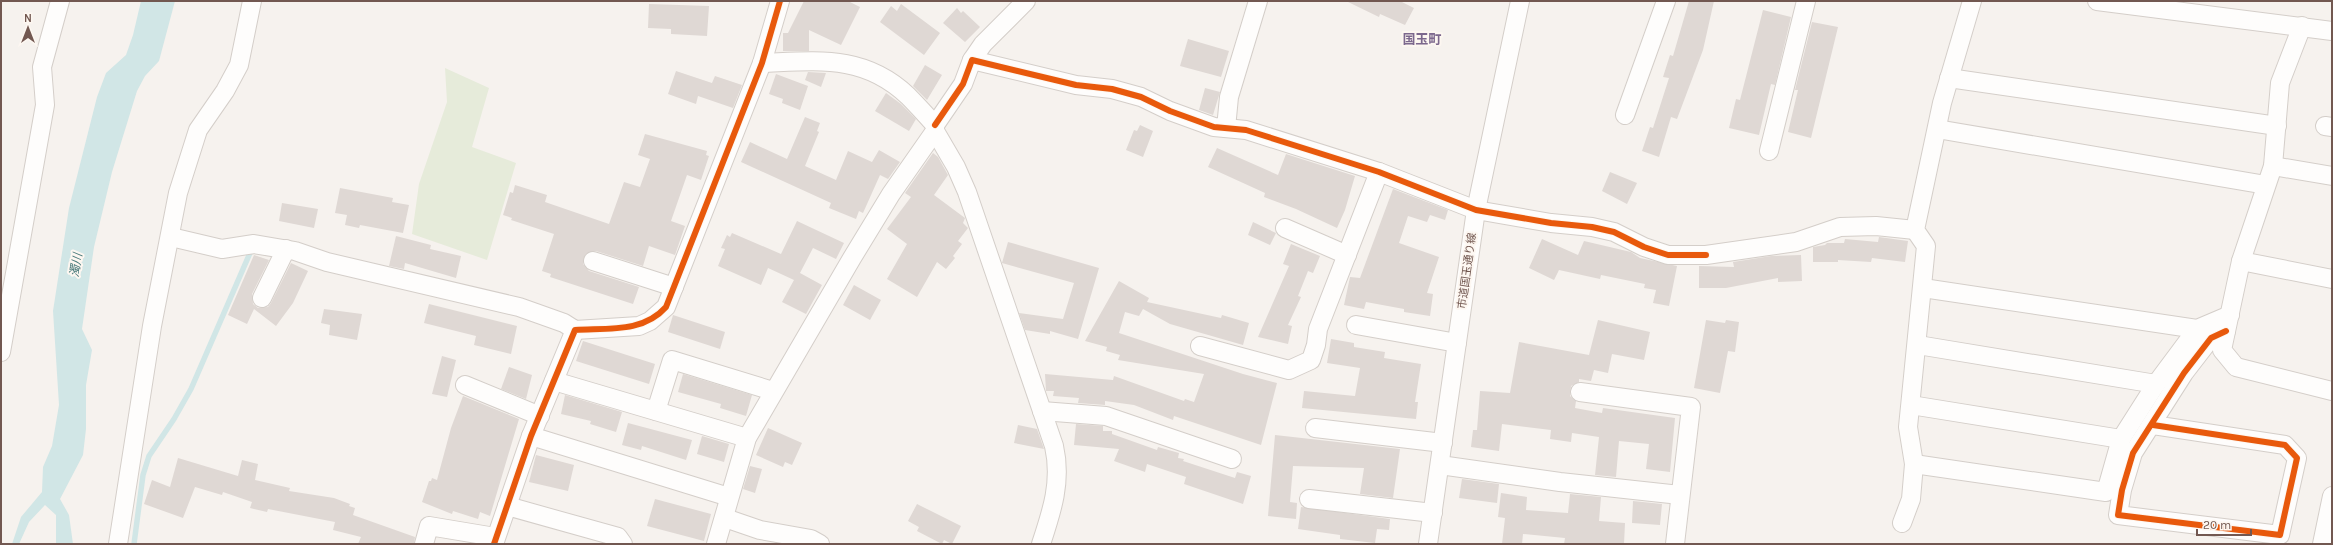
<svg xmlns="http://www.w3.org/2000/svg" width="2333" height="545" viewBox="0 0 2333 545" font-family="Karla,'Noto Sans JP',sans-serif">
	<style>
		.green { fill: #e6ebda }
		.water { fill: #d1e6e6 }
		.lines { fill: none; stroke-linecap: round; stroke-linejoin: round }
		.stream { stroke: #d1e6e6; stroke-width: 5.5 }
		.building { fill: #dfd8d4 }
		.minor-casing { stroke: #d4cec9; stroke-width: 20 }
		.minor { stroke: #fefdfc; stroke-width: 18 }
		.cycleway-casing { stroke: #fdf7f1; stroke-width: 8 }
		.cycleway { stroke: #e8590c; stroke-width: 6 }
		.labels { text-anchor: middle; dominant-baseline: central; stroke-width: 4; stroke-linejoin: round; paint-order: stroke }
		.street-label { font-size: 11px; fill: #725851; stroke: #fdf7f1 }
		.water-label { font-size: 12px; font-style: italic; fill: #497a7b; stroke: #fdf7f1 }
		.quarter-label { font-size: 13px; font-weight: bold; fill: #7c688d; stroke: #fdf7f1 }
	</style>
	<rect width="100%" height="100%" fill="#f6f2ee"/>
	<!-- green -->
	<path class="green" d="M445,68L489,88L472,147L516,163L487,260L412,234L419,184L447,102Z"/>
	<!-- water -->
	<path class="water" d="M141,1H175L159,61L145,76L137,91L112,172L94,247L82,329L92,350L86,385V429L83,455L60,499L69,515L73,544H56V515L45,505L29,522L19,544H12L21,517L42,492L43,467L52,446L59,405L53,311L69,208L97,97L106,73L126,55L133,35Z"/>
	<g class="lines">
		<!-- stream -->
		<path class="stream" d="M134,544L143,475L149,456L174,419L191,389L250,253"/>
	</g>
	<!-- building -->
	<g class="building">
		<path d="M804,1H848L860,7L841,45L809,30V51H783V33H788Z"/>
		<path d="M1346,1H1400L1414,8L1405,25L1380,14L1379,17Z"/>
		<path d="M1689,1H1714L1703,50L1677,119L1671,117L1659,157L1642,151L1650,127L1653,128L1669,78L1663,77L1670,55L1673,56Z"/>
		<path d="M649,4L709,6L707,36L671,34V29L648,28Z"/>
		<path d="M901,4L940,33L924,55L880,22L891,6L897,11Z"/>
		<path d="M957,8L961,13L963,11L980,27L965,42L943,23Z"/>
		<path d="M1763,10L1791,17L1775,85L1771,84L1759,135L1729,128L1736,99L1740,100Z"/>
		<path d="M1812,22L1838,27L1811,138L1788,132L1798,90H1795Z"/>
		<path d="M1188,39L1229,51L1221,77L1180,66Z"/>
		<path d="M925,65L942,75L927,100L913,86Z"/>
		<path d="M676,71L712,83L715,76L742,85L733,108L698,96L696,104L668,94Z"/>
		<path d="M808,72L826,73L821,87L805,80Z"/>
		<path d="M776,74L808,86L800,110L782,103L783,99L769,94Z"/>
		<path d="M1205,88L1220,92L1213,115L1199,110Z"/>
		<path d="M886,93L901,104L916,119L909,131L875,111Z"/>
		<path d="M805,117L820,123L817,131L819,132L805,166L836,180L848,151L872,162L879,150L900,162L888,179L880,175L863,213L859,211L856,219L829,208L831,203L741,162L750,142L787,159Z"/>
		<path d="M1140,125L1153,131L1143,157L1126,150L1134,130L1137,131Z"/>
		<path d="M645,134L707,151L706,155L709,156L701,180L687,175L671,221L685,226L675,255L649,246L643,266L596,251L586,254L583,264L589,271L639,287L633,304L550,277L551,274L542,271L554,234L511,220L512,218L503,215L510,192L513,193L515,185L547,195L545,202L609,224L624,182L640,187L650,159L638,155Z"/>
		<path d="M1217,148L1278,175L1286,154L1355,176L1345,210L1337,228L1296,209L1264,197L1265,193L1208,167Z"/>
		<path d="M933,153L938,157L948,175L934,195L965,218L963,223L968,228L958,241L962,244L953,256L955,258L946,269L937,262L917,297L887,279L907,244L887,229L911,197L905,193Z"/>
		<path d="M1610,172L1637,183L1627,204L1602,191Z"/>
		<path d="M340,188L393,198L392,202L409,205L403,233L360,225L359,228L345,225L347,215L335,213Z"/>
		<path d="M1393,189L1448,210L1445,220L1430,215L1427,222L1408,216L1399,243L1439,257L1427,293L1433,294L1430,316L1404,312V309L1366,302L1364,309L1344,305L1350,277L1360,278Z"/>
		<path d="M282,203L318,209L314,228L279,221Z"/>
		<path d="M797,221L844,243L836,259L813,248L800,273L822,285L806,314L782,302L794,280L768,268L761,285L718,266L725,249L721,248L727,235L730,237L732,233L781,254Z"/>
		<path d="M1253,222L1276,233L1270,245L1248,235Z"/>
		<path d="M396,236L431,245L430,249L461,256L456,278L405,263L404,269L389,266Z"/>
		<path d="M1879,237L1908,241L1905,262L1872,258L1871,262L1838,260V262H1813V247L1825,245L1827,243H1844L1845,239L1878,242Z"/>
		<path d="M1542,239L1578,255L1584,241L1631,252L1640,258L1677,266L1669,306L1653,303L1656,290L1644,288L1645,284L1601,275L1600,279L1559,270L1554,280L1529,268Z"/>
		<path d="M1008,242L1099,268L1078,339L1050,331V334L1025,330L1019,313L1063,319L1074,283L1002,263Z"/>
		<path d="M1291,244L1320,256L1313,273L1308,271L1298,296L1301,297L1288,325L1292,326L1288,344L1258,337L1289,266L1283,264Z"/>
		<path d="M254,255L269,260L252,294L253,304L258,308L268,307L271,303L291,263L308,271L293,303L276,326L254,309L247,324L228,315Z"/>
		<path d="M1801,255L1802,281L1778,282V278L1726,288H1699V266L1734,267L1733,262L1771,256Z"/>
		<path d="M1119,281L1149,298L1147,302L1221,318L1222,315L1249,323L1243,345L1170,324L1143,309L1139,316L1125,312L1119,333L1243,374L1277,383L1261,445L1174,416L1173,420L1134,405L1105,401V405L1078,403L1079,398L1053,396L1054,391H1046L1045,374L1113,380L1114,376L1184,401L1185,399L1194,402L1204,374L1118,360L1120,355L1106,351L1107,347L1085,341Z"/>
		<path d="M854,285L881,300L870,320L843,305Z"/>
		<path d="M429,304L517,326L511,354L474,345L476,336L424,323Z"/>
		<path d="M324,309L362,314L357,340L329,335L330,325L321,323Z"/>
		<path d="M673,315L725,332L720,349L668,332Z"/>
		<path d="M1598,320L1650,332L1644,360L1612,354L1608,373L1594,370L1591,381L1579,379V382L1571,386L1570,396L1576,401L1575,408L1602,413L1603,408L1675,418L1670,472L1646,469L1649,444L1619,441L1616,477L1595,475L1599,437L1572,433L1571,442L1550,439L1551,430L1502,424L1499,451L1471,447L1473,430H1477L1480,391L1510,393L1519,342L1589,355Z"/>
		<path d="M1706,320L1725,323L1726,320L1739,322L1735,352L1728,351L1720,393L1694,388Z"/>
		<path d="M1331,339L1354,343V347L1385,352L1384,358L1421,364L1415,402H1418L1416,419L1302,408L1304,391L1355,396L1360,368L1327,363Z"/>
		<path d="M583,341L655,364L649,384L576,361Z"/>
		<path d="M442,356L456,360L447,397L432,394Z"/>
		<path d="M509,367L532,375L526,399L501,389Z"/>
		<path d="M683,374L752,395L746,416L720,408L721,404L678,392Z"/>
		<path d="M565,395L622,412L616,432L590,424L591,421L561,414Z"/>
		<path d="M463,396L519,419L490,516L480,512L478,519L453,511L452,514L422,502L429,481H431L432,478L437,480L451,428Z"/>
		<path d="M628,423L692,440L686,460L642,446L641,450L622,445Z"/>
		<path d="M1076,424L1103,426V431H1112V434L1157,450L1158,447L1179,453L1178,458L1184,459L1183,461L1235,478L1237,472L1251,476L1243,504L1184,484L1186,477L1147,464L1145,472L1114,461L1119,449L1074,445Z"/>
		<path d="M1018,425L1037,429L1044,449L1014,443Z"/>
		<path d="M768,428L802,443L792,465L785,462L783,467L756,455Z"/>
		<path d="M1275,435L1400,449L1393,498L1360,494L1364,468L1293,466L1290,502L1297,503L1296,519L1268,516Z"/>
		<path d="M702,436L729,444L724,462L697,454Z"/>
		<path d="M536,455L574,465L568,491L529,482Z"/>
		<path d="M178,458L238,476L242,460L258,464L255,480L290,488L289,491L334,498L350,504L349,506L355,508L353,515L415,537L414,544H358L361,537L333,530L335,522L268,509L267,512L250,508L252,502L223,492L222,495L195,487L183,518L144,504L152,480L170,487Z"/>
		<path d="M750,466L762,469L755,493L743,489Z"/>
		<path d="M1462,479L1499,484L1497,503L1459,498Z"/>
		<path d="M1501,493L1527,497L1526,510L1568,513L1570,494L1601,497L1599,521L1625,523L1624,544H1564L1565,538L1523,534L1522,544H1502L1505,518L1498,517Z"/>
		<path d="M655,499L711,514L704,541L647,526Z"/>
		<path d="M1633,501L1662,504L1660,525L1632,523Z"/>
		<path d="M917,504L961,526L952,544L944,540L942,544L917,531L919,527L908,521Z"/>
		<path d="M1301,507L1390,519L1389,530L1377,529L1375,543L1340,539V535L1298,529Z"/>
	</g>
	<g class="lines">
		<defs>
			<g id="minor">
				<path d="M2097,1L2332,31"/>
				<path d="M2302,26L2280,83L2273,166L2241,261L2222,350L2236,367L2332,391"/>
				<path d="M972,60L983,44L1026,1"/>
				<path d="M762,63C817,61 864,54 908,96C917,105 926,115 935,125V131L956,167L967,192L1054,446C1062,481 1052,511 1041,544"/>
				<path d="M1949,78L2277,126"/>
				<path d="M1625,115L1666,1"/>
				<path d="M935,125L963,84L972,60L1076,85L1112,89L1141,97L1170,111L1214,127L1246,130L1379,172L1476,210L1551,223L1592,227L1614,232L1644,247L1668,255H1706L1796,242L1840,227L1876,226L1915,230"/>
				<path d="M2325,126L2332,127"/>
				<path d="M1226,128L1229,97L1258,1"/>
				<path d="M1937,129L2266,185"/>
				<path d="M1769,151L1806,1"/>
				<path d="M2273,166L2332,176"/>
				<path d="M1285,228L1347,255"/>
				<path d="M171,237L222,249L254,244L295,251L327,262L519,307L564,323L575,330L639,326L650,321L666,307L762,63L780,1"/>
				<path d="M593,261L674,287"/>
				<path d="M2241,261L2332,279"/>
				<path d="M1923,288L2197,329L2230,315"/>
				<path d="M262,298L286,249"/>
				<path d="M1356,325L1457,343"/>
				<path d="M1918,345L2156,384L2197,329"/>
				<path d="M1200,346L1289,370L1311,360L1316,345L1318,329L1379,172"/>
				<path d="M1,352L45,105L42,67L60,1"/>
				<path d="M554,381L747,438"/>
				<path d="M465,385L540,416"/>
				<path d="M1580,392L1691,407L1675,544"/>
				<path d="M1911,405L2121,439"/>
				<path d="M656,411L672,360L773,391"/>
				<path d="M1042,411L1106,416L1232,459"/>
				<path d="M2153,425L2285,445L2297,458L2280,535L2118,515L2122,490L2133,453L2184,373L2211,338L2226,331"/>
				<path d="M1315,428L1443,443"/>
				<path d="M531,436L729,497"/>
				<path d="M1914,464L2106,492L2121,439L2156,384"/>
				<path d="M1440,465L1560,482L1680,495"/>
				<path d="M1309,499L1433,513"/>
				<path d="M507,506L618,537L623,544"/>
				<path d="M725,518L760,530L811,539L820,544"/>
				<path d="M1902,523L1911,499L1914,464L1908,427L1926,246L1915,230L1942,103L1972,1"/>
				<path d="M118,544L152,326L178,193L198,130L225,91L239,65L252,1"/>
				<path d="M424,544L429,526L495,537"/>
				<path d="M494,544L531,436L575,330"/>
				<path d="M716,544L747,438L852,258L891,194L935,131"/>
				<path d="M1428,544L1476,210L1520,1"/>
				<path d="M2322,544L2332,496"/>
			</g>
		</defs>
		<!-- minor casing -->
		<use href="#minor" class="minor-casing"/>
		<!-- minor -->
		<use href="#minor" class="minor"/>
		<defs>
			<g id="cycleway">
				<path d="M935,125L963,84L972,60L1076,85L1112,89L1141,97L1170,111L1214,127L1246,130L1379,172L1476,210L1551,223L1592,227L1614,232L1644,247L1668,255H1706"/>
				<path d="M2153,425L2285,445L2297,458L2280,535L2118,515L2122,490L2133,453L2184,373L2211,338L2226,331"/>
				<path d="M494,544L531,436L575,330C608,328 643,333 666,307L762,63L780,1"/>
			</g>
		</defs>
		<!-- cycleway casing -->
		<use href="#cycleway" class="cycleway-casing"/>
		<!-- cycleway -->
		<use href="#cycleway" class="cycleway"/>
	</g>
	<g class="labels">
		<!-- street labels -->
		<g class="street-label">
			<text transform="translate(1467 271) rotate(-82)">市道国玉通り線</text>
		</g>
		<!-- water labels -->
		<g class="water-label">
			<text transform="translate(76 265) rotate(-81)">濁川</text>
		</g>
		<!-- quarter labels -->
		<g class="quarter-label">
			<text x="1422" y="39">国玉町</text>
		</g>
	</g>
	<!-- border -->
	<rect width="2333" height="545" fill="none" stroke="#725851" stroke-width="4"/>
	<!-- north arrow -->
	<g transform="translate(28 28)" stroke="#fdf7f1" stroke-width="3" paint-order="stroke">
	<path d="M0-3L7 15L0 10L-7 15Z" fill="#725851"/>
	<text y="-6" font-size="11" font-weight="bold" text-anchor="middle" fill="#725851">N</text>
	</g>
	<!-- scale -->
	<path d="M2197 529v6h54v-6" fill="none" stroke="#725851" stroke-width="2"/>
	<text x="2203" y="529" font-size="12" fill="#725851" stroke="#fdf7f1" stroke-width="3" paint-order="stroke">20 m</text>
</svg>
